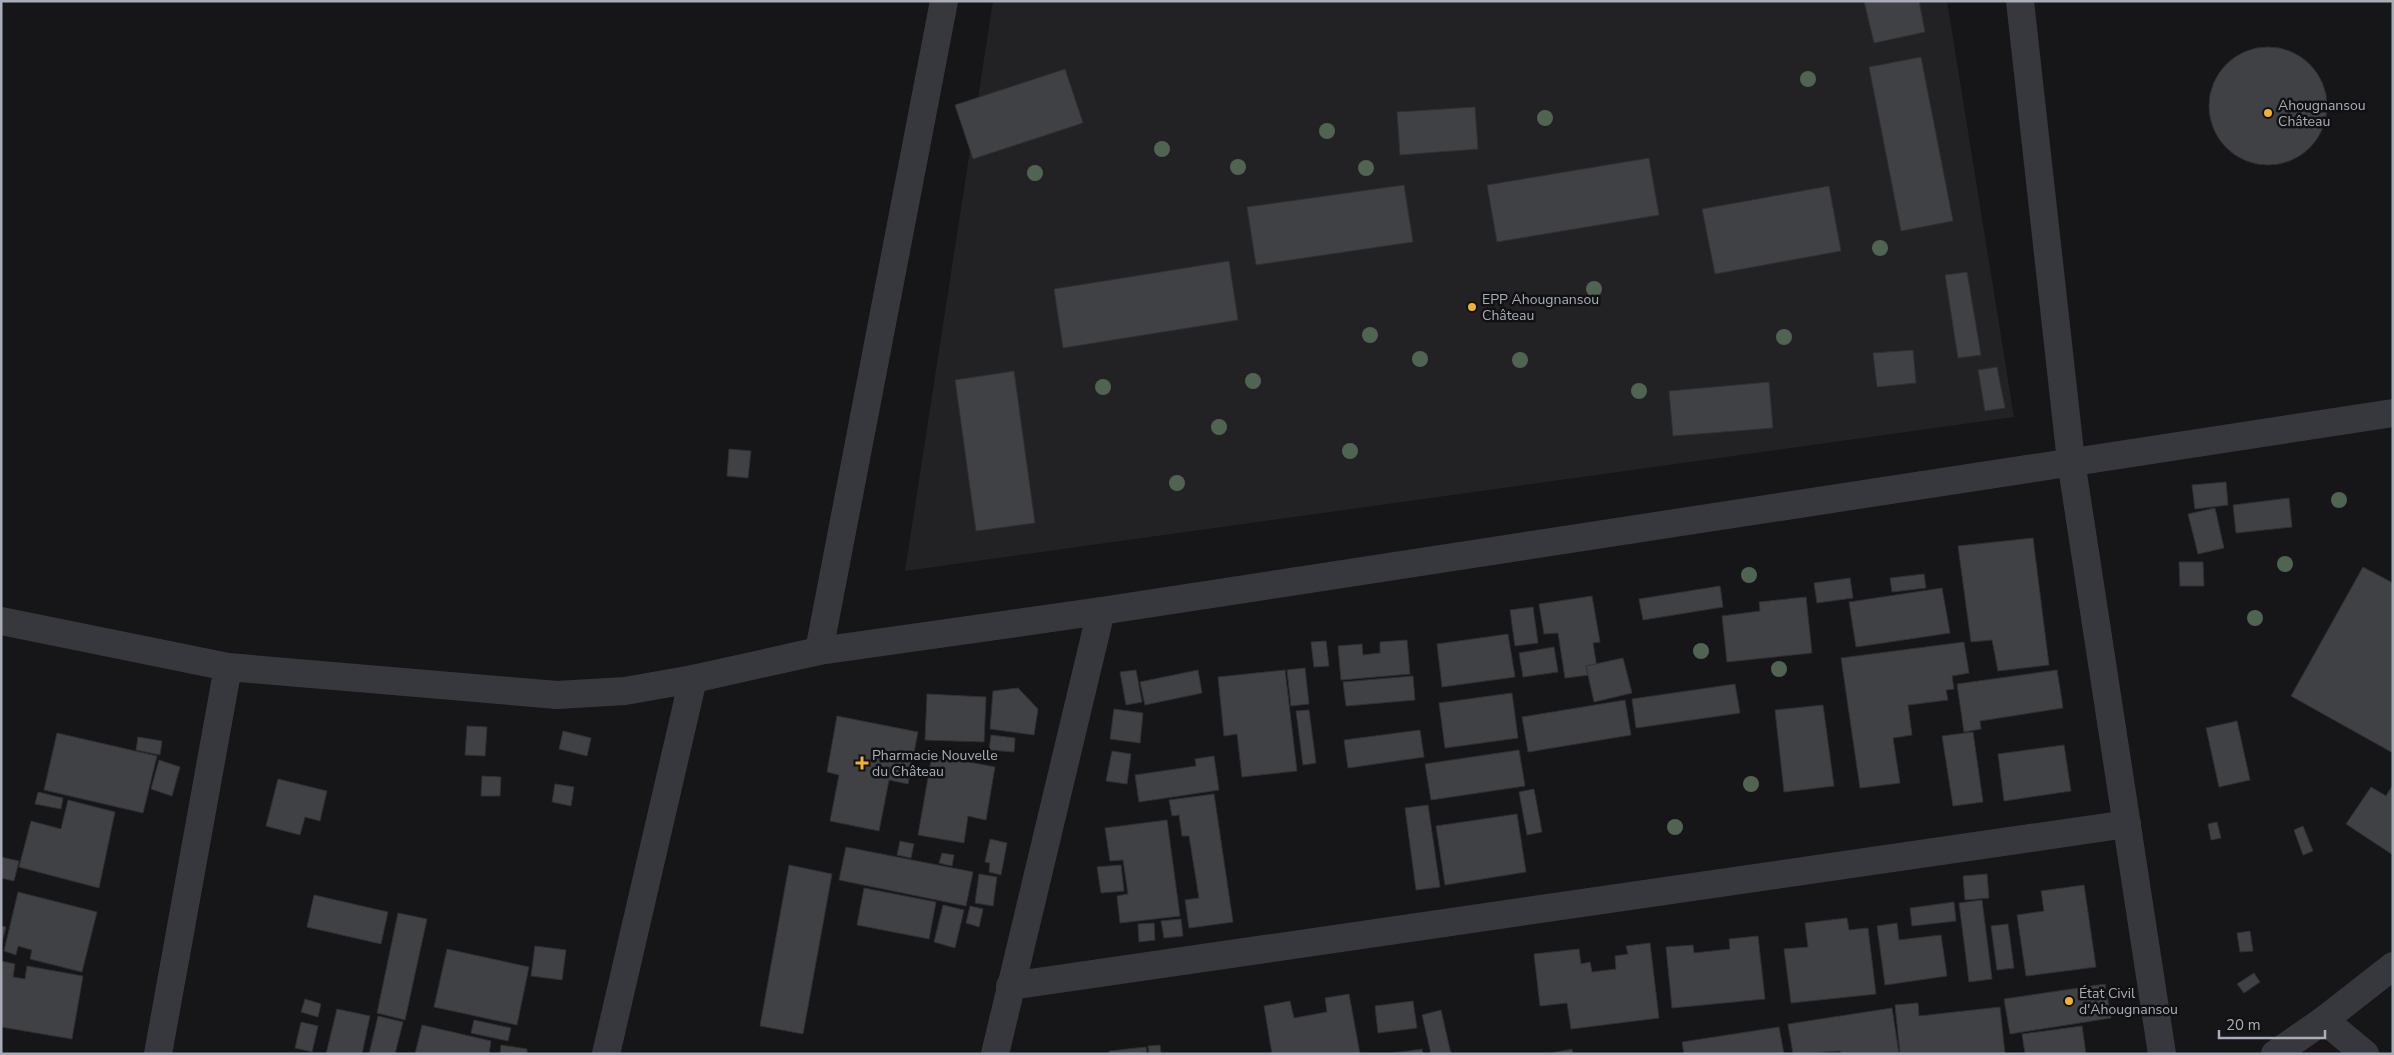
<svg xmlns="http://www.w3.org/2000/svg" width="2394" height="1055" viewBox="0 0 2394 1055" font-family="'Nunito Sans',sans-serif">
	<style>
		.built { fill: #222225 }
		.building { fill: #404145; stroke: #303034 }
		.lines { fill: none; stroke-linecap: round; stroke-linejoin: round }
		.minor { stroke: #37383d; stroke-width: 28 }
		.tertiary { stroke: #37383d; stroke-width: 28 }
		.tree { fill: #506452 }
		.poi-dot { fill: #f2b134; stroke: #111113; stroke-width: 2 }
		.labels { text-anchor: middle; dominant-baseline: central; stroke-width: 5; stroke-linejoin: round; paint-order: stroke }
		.poi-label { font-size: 14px; fill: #a8adb8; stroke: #111113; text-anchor: start }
	</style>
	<rect width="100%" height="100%" fill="#161618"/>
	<!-- built -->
	<path class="built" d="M993,1H1947L2014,417L905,571Z"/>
	<!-- building -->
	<g class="building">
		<path d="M1864,1H1919L1925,32L1874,43Z"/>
		<circle cx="2268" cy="106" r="59"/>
		<path d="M1921,57L1953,221L1901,231L1869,67Z"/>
		<path d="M1065,69L1083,123L973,159L955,105Z"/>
		<path d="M1475,107L1478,149L1400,155L1397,112Z"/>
		<path d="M1649,158L1659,215L1497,242L1487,185Z"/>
		<path d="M1404,185L1413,242L1256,265L1247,207Z"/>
		<path d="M1829,186L1841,251L1715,274L1702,209Z"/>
		<path d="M1229,261L1238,320L1063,348L1054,289Z"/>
		<path d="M1967,272L1981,355L1958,358L1945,275Z"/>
		<path d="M1913,350L1916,383L1877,387L1873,353Z"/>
		<path d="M1997,367L2005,408L1985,411L1978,370Z"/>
		<path d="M1014,371L1035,523L976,531L955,380Z"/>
		<path d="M1769,382L1773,428L1673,436L1669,391Z"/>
		<path d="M729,449L751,451L748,478L727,476Z"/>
		<path d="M2226,482L2228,505L2195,509L2192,485Z"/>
		<path d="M2289,498L2292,527L2236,533L2233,505Z"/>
		<path d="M2215,508L2224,548L2198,554L2188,514Z"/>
		<path d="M2033,538L2049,665L1998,671L1992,640L1971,642L1958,546Z"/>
		<path d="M2179,562H2203L2204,586H2180Z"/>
		<path d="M2363,567L2393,583V753L2291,696Z"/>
		<path d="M1924,574L1926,588L1892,592L1890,578Z"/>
		<path d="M1850,578L1853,598L1817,603L1814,583Z"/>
		<path d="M1720,586L1723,607L1643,620L1639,599Z"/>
		<path d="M1942,588L1950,633L1856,647L1849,602Z"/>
		<path d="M1592,596L1600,642L1593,643L1598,674L1565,678L1558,633L1544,634L1539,604Z"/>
		<path d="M1806,597L1812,653L1727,662L1722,616L1760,611L1759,602Z"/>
		<path d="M1533,607L1538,643L1515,646L1510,610Z"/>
		<path d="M1508,634L1515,677L1442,687L1437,644Z"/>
		<path d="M1407,640L1410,674L1341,680L1338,646L1362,644L1363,655L1380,653V642Z"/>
		<path d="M1326,641L1329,666L1314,667L1311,642Z"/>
		<path d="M1964,642L1969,673L1952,676L1954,689L1946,690L1948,700L1908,705L1912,735L1893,738L1900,783L1860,788L1841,658Z"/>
		<path d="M1554,647L1558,672L1523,677L1519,653Z"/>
		<path d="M1623,658L1632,693L1594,702L1586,666Z"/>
		<path d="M1305,668L1309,704L1291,706L1287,670Z"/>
		<path d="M1136,670L1142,702L1126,705L1120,672Z"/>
		<path d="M1198,670L1202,693L1145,705L1140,682Z"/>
		<path d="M1285,670L1297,771L1242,777L1237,734L1224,736L1218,677Z"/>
		<path d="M2057,670L2063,708L1980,721L1981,729L1964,732L1957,684Z"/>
		<path d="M1413,676L1415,700L1346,706L1343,682Z"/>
		<path d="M1735,684L1740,713L1636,728L1632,699Z"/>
		<path d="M1018,688L1038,709L1034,735L990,729L993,691Z"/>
		<path d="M1512,693L1518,738L1445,748L1439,703Z"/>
		<path d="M927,694L986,697L984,742L925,740Z"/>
		<path d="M1625,700L1631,735L1528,752L1522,717Z"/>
		<path d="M1823,705L1834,786L1784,792L1775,710Z"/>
		<path d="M1114,709L1143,713L1140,743L1110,739Z"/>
		<path d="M1309,710L1316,763L1303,765L1296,711Z"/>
		<path d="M837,716L918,732L908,784L889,780L879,831L830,821L839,775L827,772Z"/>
		<path d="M2237,721L2250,780L2219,787L2206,728Z"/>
		<path d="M467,726L487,727L485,756L465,755Z"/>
		<path d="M1420,730L1424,757L1348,768L1344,740Z"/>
		<path d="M563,731L591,738L587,756L559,749Z"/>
		<path d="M1973,732L1983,802L1953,806L1942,736Z"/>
		<path d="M57,733L157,756L143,813L44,790Z"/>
		<path d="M991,735L1015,738L1014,752L989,750Z"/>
		<path d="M138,737L162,741L160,755L136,750Z"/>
		<path d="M2064,745L2071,791L2004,801L1998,754Z"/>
		<path d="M1519,750L1525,786L1431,800L1425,764Z"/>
		<path d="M1112,751L1131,754L1127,784L1106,781Z"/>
		<path d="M932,755L995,767L986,820L968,816L964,843L918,835Z"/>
		<path d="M1214,756L1219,790L1139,802L1135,775L1196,766L1195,759Z"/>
		<path d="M159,760L180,767L172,796L151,789Z"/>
		<path d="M482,776L501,777L500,796H481Z"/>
		<path d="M278,779L327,791L320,821L305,817L300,835L266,826Z"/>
		<path d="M555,784L574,787L571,806L552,802Z"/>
		<path d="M2392,786L2393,787V855L2346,824L2371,787L2386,796Z"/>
		<path d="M1534,789L1542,832L1527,835L1519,792Z"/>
		<path d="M38,792L63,798L61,809L35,804Z"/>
		<path d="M1214,794L1233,922L1189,928L1185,900L1199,898L1189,836H1182L1179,815L1172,816L1169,800Z"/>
		<path d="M68,800L115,812L99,888L19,867L31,821L61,829Z"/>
		<path d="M1428,805L1440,887L1416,890L1405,808Z"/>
		<path d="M1517,814L1526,872L1445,885L1436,826Z"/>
		<path d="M1167,820L1180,916L1120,923L1117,896L1128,894L1123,860L1110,861L1105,828Z"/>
		<path d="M2217,822L2221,838L2211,840L2208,824Z"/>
		<path d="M2303,826L2313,851L2303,855L2294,830Z"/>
		<path d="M990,839L1007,843L1001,875L989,872L990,863L985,862Z"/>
		<path d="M900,841L914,844L911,858L897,855Z"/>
		<path d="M846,847L973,872L966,906L839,880Z"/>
		<path d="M942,853L954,855L952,866L939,863Z"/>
		<path d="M1,857L19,861L14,881L1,878Z"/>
		<path d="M789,865L832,874L803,1034L760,1026Z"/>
		<path d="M1121,865L1124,891L1101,893L1097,867Z"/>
		<path d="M979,874L997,877L993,906L975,903Z"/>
		<path d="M1987,874L1989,898L1965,900L1963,876Z"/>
		<path d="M2084,885L2096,967L2026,976L2017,915L2044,911L2041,891Z"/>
		<path d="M864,888L936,902L929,939L857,925Z"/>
		<path d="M18,892L97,912L82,972L30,959L32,950L18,946L16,955L4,951Z"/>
		<path d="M314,895L388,912L381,944L307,927Z"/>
		<path d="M1982,900L1992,979L1969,982L1959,903Z"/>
		<path d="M1954,902L1956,921L1912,926L1910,908Z"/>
		<path d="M943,905L964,910L955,948L934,942Z"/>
		<path d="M970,906L983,909L979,927L966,923Z"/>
		<path d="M398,913L427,919L405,1020L377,1013Z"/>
		<path d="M1847,918L1849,930L1868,928L1876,994L1791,1003L1784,949L1808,947L1805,923Z"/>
		<path d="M1181,919L1183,936L1164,938L1161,921Z"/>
		<path d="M1154,923L1155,940L1139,942L1138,924Z"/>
		<path d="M1897,923L1899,940L1941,935L1947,976L1885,985L1877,926Z"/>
		<path d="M2008,924L2014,968L1997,970L1991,926Z"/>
		<path d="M1,926L6,927L1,946Z"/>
		<path d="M2250,931L2253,951L2240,952L2237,933Z"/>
		<path d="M1758,936L1765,999L1672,1008L1666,947L1693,945L1694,953L1730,949L1729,939Z"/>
		<path d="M1650,943L1659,1018L1571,1029L1567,1003L1540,1006L1534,954L1579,949L1581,964L1590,962L1592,972L1616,969L1615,956L1628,954L1626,946Z"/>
		<path d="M535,946L566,950L562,980L531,976Z"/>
		<path d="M447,949L529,967L517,1025L434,1007Z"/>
		<path d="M1,961L15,964L13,977L25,979L27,966L83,976L72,1039L1,1027Z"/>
		<path d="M2254,973L2260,982L2244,993L2237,984Z"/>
		<path d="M2105,984L2111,1018L2010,1034L2004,999Z"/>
		<path d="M1349,994L1360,1054H1272L1264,1006L1290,1001L1294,1018L1327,1012L1325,998Z"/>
		<path d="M305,999L321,1004L318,1017L301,1012Z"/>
		<path d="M1413,1001L1417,1028L1378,1033L1375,1006Z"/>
		<path d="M1918,1003L1919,1016L2000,1007L2005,1054H1900L1895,1005Z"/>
		<path d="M1892,1008L1899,1054H1841L1840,1051L1793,1054L1788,1024Z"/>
		<path d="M337,1009L370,1016L362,1054H326Z"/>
		<path d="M1441,1010L1451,1054H1431L1422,1015Z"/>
		<path d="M378,1016L403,1022L395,1054H369Z"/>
		<path d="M474,1020L511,1028L508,1041L471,1033Z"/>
		<path d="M301,1022L318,1026L312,1052L295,1048Z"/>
		<path d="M422,1025L491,1041L489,1054H415Z"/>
		<path d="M2082,1026L2086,1054H2025L2022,1034Z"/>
		<path d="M1779,1027L1784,1054H1684L1682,1042Z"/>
		<path d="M501,1045L527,1049V1054H500Z"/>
		<path d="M1160,1045L1161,1054H1149L1148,1046Z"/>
		<path d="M1146,1047L1147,1054H1110L1109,1051Z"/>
		<path d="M1422,1049L1423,1054H1394V1053Z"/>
		<path d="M1572,1049L1573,1054H1547Z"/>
	</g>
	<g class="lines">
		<!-- minor -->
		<g class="minor">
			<path d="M2020,1L2071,461L2162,1054"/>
			<path d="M819,651L944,1"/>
			<path d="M1010,986L2127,824"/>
			<path d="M2324,1020L2365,1054"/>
			<path d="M158,1054L228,667"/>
			<path d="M606,1054L693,679"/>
			<path d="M995,1054L1101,611"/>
			<path d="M2275,1054L2324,1020L2393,966"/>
		</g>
		<!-- tertiary -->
		<path class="tertiary" d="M1,621L228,667L557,695L625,691L693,679L819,651L1101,611L2393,413"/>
	</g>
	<!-- trees -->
	<g class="tree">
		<circle cx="1808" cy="79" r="8"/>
		<circle cx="1545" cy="118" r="8"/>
		<circle cx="1327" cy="131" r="8"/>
		<circle cx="1162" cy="149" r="8"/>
		<circle cx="1238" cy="167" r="8"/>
		<circle cx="1366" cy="168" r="8"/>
		<circle cx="1035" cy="173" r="8"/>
		<circle cx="1880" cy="248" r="8"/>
		<circle cx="1594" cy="289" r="8"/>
		<circle cx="1370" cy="335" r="8"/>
		<circle cx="1784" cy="337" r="8"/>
		<circle cx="1420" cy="359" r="8"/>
		<circle cx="1520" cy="360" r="8"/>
		<circle cx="1253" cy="381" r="8"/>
		<circle cx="1103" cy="387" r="8"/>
		<circle cx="1639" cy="391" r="8"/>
		<circle cx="1219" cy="427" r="8"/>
		<circle cx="1350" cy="451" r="8"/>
		<circle cx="1177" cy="483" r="8"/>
		<circle cx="2339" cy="500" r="8"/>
		<circle cx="2285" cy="564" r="8"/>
		<circle cx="1749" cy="575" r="8"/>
		<circle cx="2255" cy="618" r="8"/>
		<circle cx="1701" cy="651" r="8"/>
		<circle cx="1779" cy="669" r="8"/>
		<circle cx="1751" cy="784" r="8"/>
		<circle cx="1675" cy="827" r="8"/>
	</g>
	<!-- markers -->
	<g class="poi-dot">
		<circle cx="2268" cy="113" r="5"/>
		<circle cx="1472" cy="307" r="5"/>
		<path d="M859.5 755.5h5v5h5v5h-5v5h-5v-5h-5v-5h5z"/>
		<circle cx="2069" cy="1001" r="5"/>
	</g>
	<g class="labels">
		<!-- poi labels -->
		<g class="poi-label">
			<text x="2278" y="105">Ahougnansou<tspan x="2278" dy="16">Château</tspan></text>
			<text x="1482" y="299">EPP Ahougnansou<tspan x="1482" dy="16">Château</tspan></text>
			<text x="872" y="755">Pharmacie Nouvelle<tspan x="872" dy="16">du Château</tspan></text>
			<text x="2079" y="993">État Civil<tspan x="2079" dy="16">d'Ahougnansou</tspan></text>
		</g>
	</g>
	<!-- border -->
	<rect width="2394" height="1055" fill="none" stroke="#a8adb8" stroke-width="5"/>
	<!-- scale -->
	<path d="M2219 1030v8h106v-8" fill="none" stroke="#a8adb8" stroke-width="2.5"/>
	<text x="2226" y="1030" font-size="15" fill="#a8adb8" stroke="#111113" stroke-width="4" paint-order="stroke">20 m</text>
</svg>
